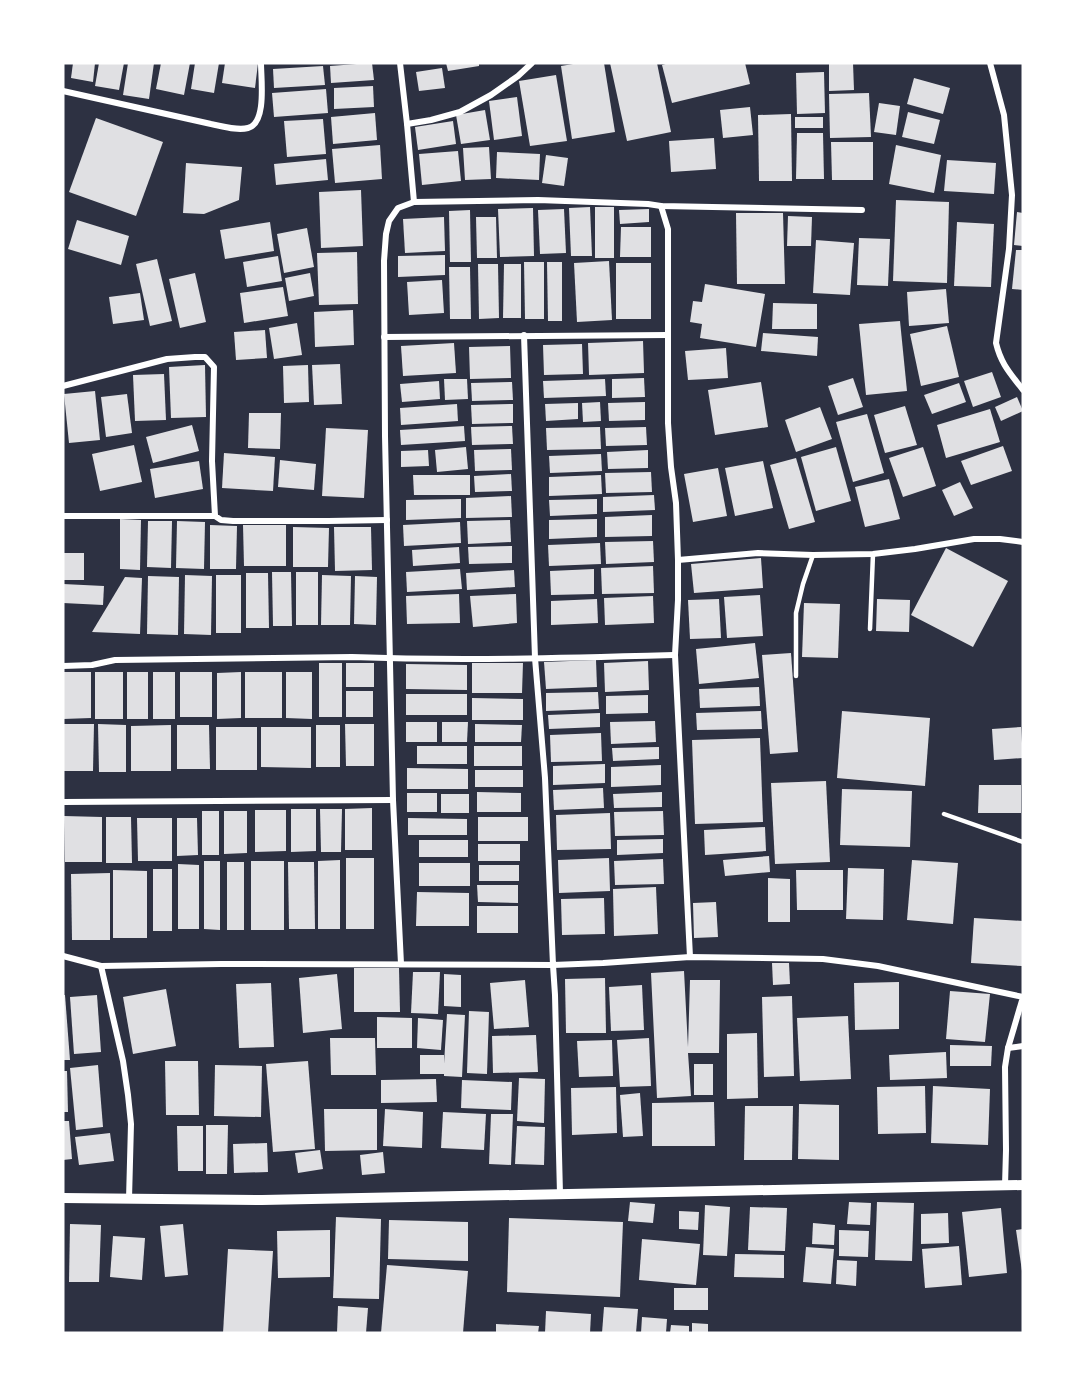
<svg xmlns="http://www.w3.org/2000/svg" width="1086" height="1396" viewBox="0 0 1086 1396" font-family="'Roboto Serif',serif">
<rect width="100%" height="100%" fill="#2d3142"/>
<g fill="#e0e0e3">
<path d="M73,63H95L93,82L71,78Z"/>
<path d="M99,63H124L119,90L95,86Z"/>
<path d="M128,63H154L149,99L123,95Z"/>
<path d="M161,63H190L184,95L156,89Z"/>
<path d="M195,63H219L214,93L191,89Z"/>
<path d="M225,63H258L255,88L222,83Z"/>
<path d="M370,63H372L374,80L331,83L330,66Z"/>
<path d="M446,63H479V66L448,71Z"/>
<path d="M579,63H604L615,132L572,139L561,66Z"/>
<path d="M610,63H657L671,132L627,141Z"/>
<path d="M669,63H745L750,84L672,103L662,65Z"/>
<path d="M829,63H853L854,90L829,91Z"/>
<path d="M323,66L325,85L274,88L273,69Z"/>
<path d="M442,68L445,88L419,91L416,72Z"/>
<path d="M824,72L825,113L797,114L796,73Z"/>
<path d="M556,75L567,141L530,146L519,81Z"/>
<path d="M914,78L950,88L943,114L907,104Z"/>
<path d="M373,86L374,107L334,109V88Z"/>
<path d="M326,89L328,113L274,117L272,93Z"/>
<path d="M869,93L871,137L830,138L829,94Z"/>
<path d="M517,97L522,136L494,140L489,101Z"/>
<path d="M879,103L900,106L896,135L874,132Z"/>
<path d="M750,107L753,135L723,138L720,110Z"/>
<path d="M485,110L490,140L461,144L456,115Z"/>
<path d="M908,112L940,120L934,144L902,137Z"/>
<path d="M375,113L377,140L333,144L331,117Z"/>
<path d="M791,114L792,181H759L758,115Z"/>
<rect x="795" y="117" width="28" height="11"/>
<path d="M96,118L163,142L136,216L69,192Z"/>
<path d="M323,119L326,154L287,157L284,121Z"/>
<path d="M453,121L456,144L418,150L415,127Z"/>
<path d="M797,133H823L824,179H796Z"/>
<path d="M714,138L716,169L671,172L669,141Z"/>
<path d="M831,142H873V180H832Z"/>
<path d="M380,145L382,179L335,183L332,149Z"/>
<path d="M896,145L941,155L934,193L889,184Z"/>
<path d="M489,147L491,179L465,180L463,148Z"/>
<path d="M458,151L461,181L422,185L419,154Z"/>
<path d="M497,152L540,154L539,180L496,178Z"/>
<path d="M546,155L568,158L564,186L542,183Z"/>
<path d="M326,159L328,180L276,185L274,164Z"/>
<path d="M947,160L996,163L994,194L944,191Z"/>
<path d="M186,163L242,167L239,200L204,214L183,213Z"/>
<path d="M361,190L363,246L321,248L319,192Z"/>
<path d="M896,200L949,202L947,283L893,281Z"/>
<path d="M590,207L592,256H571L569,208Z"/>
<rect x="595" y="207" width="19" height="51"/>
<path d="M533,208L534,256L500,257L498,209Z"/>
<path d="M564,209L566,253L540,254L538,210Z"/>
<path d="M649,209V222L620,224L619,210Z"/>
<path d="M470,210L471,262H450L449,211Z"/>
<path d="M1017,212L1023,213V246L1014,245Z"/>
<path d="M736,213H783L785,284H737Z"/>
<path d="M788,216L812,217L811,246H787Z"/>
<path d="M444,217L445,251L405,253L403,219Z"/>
<path d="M476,217H496L497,258H477Z"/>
<path d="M77,220L129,236L121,265L68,249Z"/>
<path d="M270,222L274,251L225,259L220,230Z"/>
<path d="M957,222L994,224L991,287L954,286Z"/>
<path d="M621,227H651V257H620Z"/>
<path d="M307,228L314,267L284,273L277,234Z"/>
<path d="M859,238L890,239L888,286L857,285Z"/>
<path d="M816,240L854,243L850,295L813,293Z"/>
<path d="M1016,250H1023V290L1012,289Z"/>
<path d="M357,252L358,304L319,305L317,253Z"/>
<path d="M445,255V275L398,277V256Z"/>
<path d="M278,256L282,281L247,287L243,262Z"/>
<path d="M157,259L172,321L150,326L136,264Z"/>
<path d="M609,261L612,320L577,322L574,263Z"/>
<path d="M524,262H544V319H525Z"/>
<path d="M547,262H562V321H548Z"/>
<rect x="616" y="263" width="35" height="56"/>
<path d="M478,264H498L499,318L479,319Z"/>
<path d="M504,264H521V318H503Z"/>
<path d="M449,267H470L471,319H450Z"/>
<path d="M195,273L206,322L180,328L169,279Z"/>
<path d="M310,273L314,296L289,301L285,278Z"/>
<path d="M442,280L444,313L409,315L407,282Z"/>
<path d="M705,284L765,294L756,347L700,338L702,324L690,322L693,301L702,302Z"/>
<path d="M283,287L288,316L244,323L240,293Z"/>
<path d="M946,289L949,323L909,326L907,292Z"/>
<path d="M140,293L144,320L113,324L109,297Z"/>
<path d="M773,303L817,304V329H772Z"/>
<path d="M353,310L354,345L315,347L314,312Z"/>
<path d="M900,321L907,391L866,395L859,324Z"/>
<path d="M297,323L302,355L274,359L269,328Z"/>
<path d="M947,326L959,377L921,386L910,334Z"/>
<path d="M265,330L267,358L236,360L234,332Z"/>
<path d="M763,333L818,337L817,356L761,351Z"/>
<path d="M643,341L644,373L589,375L588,343Z"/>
<path d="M454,343L456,373L403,376L401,346Z"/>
<path d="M582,344L583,374L544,375L543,345Z"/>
<path d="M510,346L511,378L470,379L469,347Z"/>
<path d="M726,348L728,378L688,380L685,351Z"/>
<path d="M340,364L342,404L314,405L312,365Z"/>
<path d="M205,365L206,417L171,418L169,367Z"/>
<path d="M308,365L309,402L284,403L283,366Z"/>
<path d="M992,372L1001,397L973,407L964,381Z"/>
<path d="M164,374L166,420L135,421L133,375Z"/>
<path d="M644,378L645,397L612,398V379Z"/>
<path d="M853,378L863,407L838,415L828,386Z"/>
<path d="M444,379H467L468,399L445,400Z"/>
<path d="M605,379L606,396L544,398L543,381Z"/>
<path d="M439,381L440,399L402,402L400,384Z"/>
<path d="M512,382L513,400L472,401L471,383Z"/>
<path d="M761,382L768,427L715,435L708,390Z"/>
<path d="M959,383L966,402L932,414L924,395Z"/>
<path d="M95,391L100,440L69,443L64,394Z"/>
<path d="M127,394L132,433L106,437L101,397Z"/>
<path d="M1017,397L1023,411L1001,421L995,407Z"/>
<path d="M600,402L601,421L583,422L582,403Z"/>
<path d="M645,402V420L609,421L608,403Z"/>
<path d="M578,403V419L546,421L545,404Z"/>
<path d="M457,404L458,421L401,425L400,408Z"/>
<path d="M513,404V423L472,424L471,405Z"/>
<path d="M905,406L917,445L885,453L874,415Z"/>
<path d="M820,407L832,439L796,452L785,420Z"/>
<path d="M990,409L1000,442L946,458L937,425Z"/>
<path d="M249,413H281L280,449L248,448Z"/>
<path d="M867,414L884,473L853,482L836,422Z"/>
<path d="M192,425L199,451L153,463L146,437Z"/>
<path d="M464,426L465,441L401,445L400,430Z"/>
<path d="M512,426L513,444L472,445L471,427Z"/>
<path d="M600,427L601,449L547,450L546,428Z"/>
<path d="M646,427L647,445L606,446L605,428Z"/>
<path d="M326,428L368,430L364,498L322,496Z"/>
<path d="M134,445L142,482L100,491L92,454Z"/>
<path d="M1003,446L1012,471L971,485L961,461Z"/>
<path d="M466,447L468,469L437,472L435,450Z"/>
<path d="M836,447L851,501L816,511L801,457Z"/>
<path d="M923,447L936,486L903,497L889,458Z"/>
<path d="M511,449L512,470L475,471L474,450Z"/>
<path d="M428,450L429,466L401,467V451Z"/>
<path d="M648,450V468L608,469L607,452Z"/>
<path d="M224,453L275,457L273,491L222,488Z"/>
<path d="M601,454L602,471L550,473L549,456Z"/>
<path d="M796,458L815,522L789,529L770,465Z"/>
<path d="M280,460L316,464L314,490L278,487Z"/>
<path d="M199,461L203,489L155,498L150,469Z"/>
<path d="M763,461L773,508L735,516L725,468Z"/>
<path d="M718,468L727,516L693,522L684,474Z"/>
<path d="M651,472L652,492L606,493L605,473Z"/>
<path d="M511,474L512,491L475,492L474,476Z"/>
<path d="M413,475H470V495H414Z"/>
<path d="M601,475L602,494L549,496V477Z"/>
<path d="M889,479L900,519L865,527L855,487Z"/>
<path d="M960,482L973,508L954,516L942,490Z"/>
<path d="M654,495L655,510L603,512V497Z"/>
<path d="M511,496L512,517L466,518V498Z"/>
<path d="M461,499V518L406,520V500Z"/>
<path d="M597,499V514L550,516L549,500Z"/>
<path d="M652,515V536L605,537V517Z"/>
<path d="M120,519L141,520L140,570L120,569Z"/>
<path d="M597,519V537L549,539V520Z"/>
<path d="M510,520L511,542L468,544L467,521Z"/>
<path d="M148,521H172L171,568L147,567Z"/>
<path d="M177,521L205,522L204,569L176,568Z"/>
<path d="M460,522L461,543L404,546L403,525Z"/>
<path d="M210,525L237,526L236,569H210Z"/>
<path d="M243,525H286V566H244Z"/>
<path d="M293,527L329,528L328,567H293Z"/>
<path d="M334,527H371L372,570L335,571Z"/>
<path d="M653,541L654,562L606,564L605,542Z"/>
<path d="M600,543L601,564L549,566L548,545Z"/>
<path d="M512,546V563L469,564L468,547Z"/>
<path d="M459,547L460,563L413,566L412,550Z"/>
<path d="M946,548L1008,581L973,647L911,615Z"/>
<rect x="63" y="553" width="21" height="27"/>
<path d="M761,558L763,588L694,593L691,564Z"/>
<path d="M653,566L654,593L602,594L601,568Z"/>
<path d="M460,569L462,589L407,592L406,572Z"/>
<path d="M594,569V594L551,595L550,571Z"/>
<path d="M514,570L515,587L467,590L466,573Z"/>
<path d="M272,572H291L292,626H273Z"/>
<rect x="296" y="572" width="22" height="53"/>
<path d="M246,573H268L269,628H246Z"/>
<path d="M185,575L212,576L211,635L184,634Z"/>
<rect x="216" y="575" width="25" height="58"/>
<path d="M322,575L351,576L350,625H321Z"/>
<path d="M148,576L179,577L178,635L147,634Z"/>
<path d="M355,576L377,577L376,625L354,624Z"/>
<path d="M125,577L142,578L140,634L92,632Z"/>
<path d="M63,584L104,586L103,605L63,603Z"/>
<path d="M459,594L460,623L407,624L406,596Z"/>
<path d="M516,594L517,623L473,627L470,596Z"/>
<path d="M760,595L763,636L727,638L724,597Z"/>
<path d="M653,596L654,623L605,625L604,598Z"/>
<path d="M597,599L598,623L551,625V601Z"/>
<path d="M719,599L721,638L690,639L688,600Z"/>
<path d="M877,599L910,600L909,632L876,631Z"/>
<path d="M804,603L840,604L838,658L802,657Z"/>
<path d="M755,643L759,678L699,684L696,649Z"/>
<path d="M791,653L798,752L770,754L762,655Z"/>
<path d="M596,660L597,687L546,689L544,662Z"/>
<path d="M648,661L649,690L605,692L604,663Z"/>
<rect x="319" y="663" width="23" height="54"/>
<rect x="346" y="663" width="28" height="24"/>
<path d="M472,663H523L522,693H472Z"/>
<path d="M406,664L467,665V690L406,689Z"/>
<path d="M63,672H91V718L63,719Z"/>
<rect x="95" y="672" width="28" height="47"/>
<rect x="127" y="672" width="21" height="47"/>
<rect x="153" y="672" width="22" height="47"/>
<rect x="180" y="672" width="32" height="45"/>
<path d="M241,672V718L217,719V673Z"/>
<rect x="245" y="672" width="37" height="46"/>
<path d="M286,672H312V719L286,718Z"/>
<path d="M759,687L760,706L700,708L699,689Z"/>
<rect x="346" y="691" width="27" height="26"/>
<path d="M598,692L599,709L546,711V693Z"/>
<rect x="406" y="694" width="61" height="21"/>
<path d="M648,695V713L606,714V696Z"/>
<path d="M472,698L523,699V720H472Z"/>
<path d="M761,711L762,729L697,730L696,713Z"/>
<path d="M842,711L930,718L925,786L837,778Z"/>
<path d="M600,713V727L549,729L548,715Z"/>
<path d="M655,721L656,742L611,744L610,722Z"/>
<rect x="406" y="722" width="31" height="20"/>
<path d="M442,722H468L467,742H442Z"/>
<path d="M63,724H94L93,771H63Z"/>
<path d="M98,724L126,725V772H99Z"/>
<path d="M345,724H374V766H346Z"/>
<path d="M475,724L522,725L521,742H475Z"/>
<path d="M171,725V771H131V726Z"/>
<path d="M177,725H209L210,769H177Z"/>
<rect x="316" y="725" width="24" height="42"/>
<rect x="216" y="727" width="41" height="43"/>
<path d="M261,727H311V768L261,767Z"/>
<path d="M1021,727L1023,758L994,760L992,729Z"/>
<path d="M601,733L602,761L551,762L550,735Z"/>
<path d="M760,738L763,822L695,824L692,740Z"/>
<rect x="417" y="746" width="50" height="18"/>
<rect x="474" y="746" width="48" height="20"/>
<path d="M659,747V759L613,761L612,748Z"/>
<path d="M605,764V783L553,785V766Z"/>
<path d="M661,765V785L611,787V767Z"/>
<path d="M407,768L468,769V789H407Z"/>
<rect x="475" y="770" width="48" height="17"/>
<path d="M826,781L830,862L775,864L771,783Z"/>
<path d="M979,785H1021V813H978Z"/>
<path d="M603,788L604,808L554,810L553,790Z"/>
<path d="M842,789L912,791L910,847L840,845Z"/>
<path d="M477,792L521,793V812H477Z"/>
<path d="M662,792V807L614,808L613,794Z"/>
<rect x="407" y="793" width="30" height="19"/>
<rect x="441" y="794" width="28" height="19"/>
<path d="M372,808V850H345V809Z"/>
<path d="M291,809H316V851L291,852Z"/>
<path d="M320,809H342L341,852H321Z"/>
<path d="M255,810H286V851L255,852Z"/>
<rect x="202" y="811" width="17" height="44"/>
<path d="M224,811H247V853L224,854Z"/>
<path d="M663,811L664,835L615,836L614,812Z"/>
<path d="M610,813L611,849L557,850L556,815Z"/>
<path d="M64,816L102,817V862H65Z"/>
<path d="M106,817H131L132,863H106Z"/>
<rect x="478" y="817" width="50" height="24"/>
<path d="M137,818H172V861H138Z"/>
<path d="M177,818H197L198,855L177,856Z"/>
<path d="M408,818L467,819V835H408Z"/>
<path d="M765,827L766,851L705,855L704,830Z"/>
<path d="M663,839V853L617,855V840Z"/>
<rect x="419" y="840" width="49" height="17"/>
<rect x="478" y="844" width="42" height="17"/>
<path d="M769,856L770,872L725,876L723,860Z"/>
<rect x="346" y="858" width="28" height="71"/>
<path d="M609,858L610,891L559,893L558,860Z"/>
<path d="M663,859L664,884L615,885L614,861Z"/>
<path d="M340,860V929H318V861Z"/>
<path d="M912,860L958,863L953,924L907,920Z"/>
<path d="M204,861H220V930L204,929Z"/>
<rect x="251" y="861" width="33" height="69"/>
<rect x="227" y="862" width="17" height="68"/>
<path d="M288,862H314L315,929H289Z"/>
<rect x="419" y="863" width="51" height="23"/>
<path d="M178,864L199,865V929H178Z"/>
<rect x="479" y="865" width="40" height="16"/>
<path d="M848,868L884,869L883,920L846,919Z"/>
<rect x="153" y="869" width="19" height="62"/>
<path d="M113,870L147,871V938H113Z"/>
<path d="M796,870H843V910H797Z"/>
<path d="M110,873V940H72L71,874Z"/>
<path d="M768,878L790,879V922H768Z"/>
<path d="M477,885H518V903L478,902Z"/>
<path d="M656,887L658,934L614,936L613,889Z"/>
<path d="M417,892L469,893V926H416Z"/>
<path d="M604,898L605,934L562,935L561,899Z"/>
<path d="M716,902L718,937L694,938L693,903Z"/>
<rect x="477" y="906" width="41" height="27"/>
<path d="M974,918L1023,921L1022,966L971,963Z"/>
<path d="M772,963H789L790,984L773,985Z"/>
<path d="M354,968H399L400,1012H354Z"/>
<path d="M684,971L688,1047L690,980H720L719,1053H688L691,1096L657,1098L651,973Z"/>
<path d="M413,972H440L438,1014L411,1013Z"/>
<path d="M337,974L342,1029L303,1033L299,978Z"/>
<path d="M444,974L461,975V1007L444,1006Z"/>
<path d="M605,978L606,1033H566L565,979Z"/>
<path d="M525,980L529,1027L494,1029L490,983Z"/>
<path d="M899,982V1029L855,1030L854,983Z"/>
<path d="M271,983L274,1047L239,1048L236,984Z"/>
<path d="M642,985L644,1030L611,1031L609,987Z"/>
<path d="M166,989L176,1046L133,1054L123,997Z"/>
<path d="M950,991L990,994L985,1042L946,1039Z"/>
<path d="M63,995H65L70,1060H63Z"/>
<path d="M97,995L101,1052L74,1054L70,997Z"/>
<path d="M792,996L794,1076L764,1077L762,997Z"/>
<path d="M469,1011L489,1012L487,1074L467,1073Z"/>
<path d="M447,1014L465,1015L462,1077L444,1076V1074H420V1055H444V1064Z"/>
<path d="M848,1016L851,1079L800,1081L797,1018Z"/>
<path d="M377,1017L412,1018V1048H377Z"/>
<path d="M418,1018L443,1020L441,1050L417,1048Z"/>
<path d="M757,1033L758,1098L727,1099V1034Z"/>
<path d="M536,1035L538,1072L493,1073L492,1036Z"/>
<path d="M330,1038H375L376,1075H331Z"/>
<path d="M649,1038L651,1086L620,1087L617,1040Z"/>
<path d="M612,1040L613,1076L579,1077L577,1041Z"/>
<path d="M950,1045L992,1046L991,1066H950Z"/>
<path d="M946,1052L947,1078L890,1080L889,1055Z"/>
<path d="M165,1061H198L199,1115H166Z"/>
<path d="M308,1061L315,1149L273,1152L266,1064Z"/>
<rect x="694" y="1064" width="19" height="31"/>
<path d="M98,1065L103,1127L76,1130L70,1068Z"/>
<path d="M215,1065L262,1066L261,1117L214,1116Z"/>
<path d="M63,1071H67L68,1112H63Z"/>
<path d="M519,1078L545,1079L544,1123L517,1121Z"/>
<path d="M436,1079L437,1102L381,1103V1080Z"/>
<path d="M462,1080L512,1082L511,1110L461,1108Z"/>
<path d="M925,1086L926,1133L878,1134L877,1087Z"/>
<path d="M933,1086L990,1089L988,1145L931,1143Z"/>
<path d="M616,1087L617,1133L572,1135L571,1088Z"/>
<path d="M640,1093L643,1136L623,1137L620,1095Z"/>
<path d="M714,1102L715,1146H652V1103Z"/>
<path d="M799,1104L839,1105V1160L798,1159Z"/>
<path d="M745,1106H793L792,1160H744Z"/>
<path d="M324,1109H377V1150L325,1151Z"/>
<path d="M385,1109L423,1112L422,1148L383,1146Z"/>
<path d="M443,1112L486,1114L484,1150L441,1148Z"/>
<path d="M491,1114H513L511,1165L489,1164Z"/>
<path d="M63,1121H69L72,1159L63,1160Z"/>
<path d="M206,1125H228L227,1174H206Z"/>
<path d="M177,1126H203V1171H178Z"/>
<path d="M517,1126L545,1127L544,1165L515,1164Z"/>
<path d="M110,1133L114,1161L79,1165L75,1137Z"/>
<path d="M267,1143L268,1172L234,1173L233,1144Z"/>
<path d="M320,1150L323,1169L298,1173L295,1153Z"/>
<path d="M383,1152L385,1173L362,1175L360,1155Z"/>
<path d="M630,1202L655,1204L653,1223L628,1221Z"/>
<path d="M849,1202L871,1203L870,1225L847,1224Z"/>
<path d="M877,1202L914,1203L912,1261L875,1260Z"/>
<path d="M705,1205L730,1207L727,1256L703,1255Z"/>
<path d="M750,1207L787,1208L785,1251L748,1250Z"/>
<path d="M1001,1208L1007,1273L969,1277L962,1212Z"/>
<path d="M679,1211L699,1212L698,1230L679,1229Z"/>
<path d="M948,1213L949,1243L921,1244V1214Z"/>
<path d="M336,1217L381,1219L379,1299L333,1298Z"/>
<path d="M509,1218L623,1222L620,1297L507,1292Z"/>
<path d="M389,1220L468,1222V1261L388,1259Z"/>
<path d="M813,1223L835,1225L834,1245L812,1244Z"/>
<path d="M70,1224L101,1225L99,1282H69Z"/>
<path d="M183,1224L188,1275L165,1277L160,1226Z"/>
<path d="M1023,1229V1271H1022L1016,1230Z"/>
<path d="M330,1230V1277L278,1278L277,1231Z"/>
<path d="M839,1230L869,1231L868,1257L839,1256Z"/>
<path d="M113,1236L145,1238L142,1280L110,1277Z"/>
<path d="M642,1239L700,1244L696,1285L639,1280Z"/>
<path d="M959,1246L962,1285L925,1288L922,1249Z"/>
<path d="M806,1247L834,1249L831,1284L803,1282Z"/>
<path d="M228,1249L273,1251L268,1333H223Z"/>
<path d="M735,1254L784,1255V1278L734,1277Z"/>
<path d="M837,1260L857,1261L856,1286L836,1284Z"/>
<path d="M387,1265L468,1271L463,1333H381Z"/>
<rect x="674" y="1288" width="34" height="22"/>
<path d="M338,1306L368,1308L366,1333H337Z"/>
<path d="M604,1307L638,1309L636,1333H602Z"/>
<path d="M546,1311L591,1314L590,1333H545Z"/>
<path d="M642,1317L667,1319L666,1333H641Z"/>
<path d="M692,1323L708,1324V1333H692Z"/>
<path d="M496,1324L539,1326L538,1333H496Z"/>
<path d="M671,1325L689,1326V1333H670Z"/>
</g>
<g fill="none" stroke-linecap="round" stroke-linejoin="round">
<g stroke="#fff" stroke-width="4.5">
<path d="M870,629L873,554"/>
<path d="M796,676V613L803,584L813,555"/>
<path d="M944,814L1023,842"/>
</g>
<g stroke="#fff" stroke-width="6">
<path d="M400,63L407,124L431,120L460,112L491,95L518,76L532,63"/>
<path d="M990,63L1004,115L1012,195L1009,249L996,343C1001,364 1010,373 1023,390"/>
<path d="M63,91L211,124C222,126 237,131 248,128C267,123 261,79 261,63"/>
<path d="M407,124L414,202"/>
<path d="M661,206L668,229V423L671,467L676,503L678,560V600L675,655L690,957"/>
<path d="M524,335L535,658L545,778L553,965L603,963L690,957L823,959L878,966L1023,997L1008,1048L1005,1067L1006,1150L1005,1186"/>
<path d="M384,337L668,335"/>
<path d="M63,386L167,359L195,357H205L214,367L212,461L215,516L221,520L233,521H328L387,520"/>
<path d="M63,516H215"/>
<path d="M678,560L758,553L813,555L873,554L915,549L974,539H1000L1023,542"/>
<path d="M63,666L92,665L115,660L352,657C460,661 567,658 675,655"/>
<path d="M63,802L393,800"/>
<path d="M63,956L101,966L221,964L553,965L555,995L560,1194"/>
<path d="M401,964L393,800L385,436L384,261L386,234L389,221L398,208L414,202L538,200L648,204L661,206L862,210"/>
<path d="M101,966L123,1061L128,1095L131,1124L129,1199"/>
<path d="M1008,1048L1023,1046"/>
</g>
<path stroke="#fff" stroke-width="10" d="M63,1198L262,1200L1023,1185"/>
</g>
<rect width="1086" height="1396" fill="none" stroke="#ffffff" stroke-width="129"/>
</svg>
